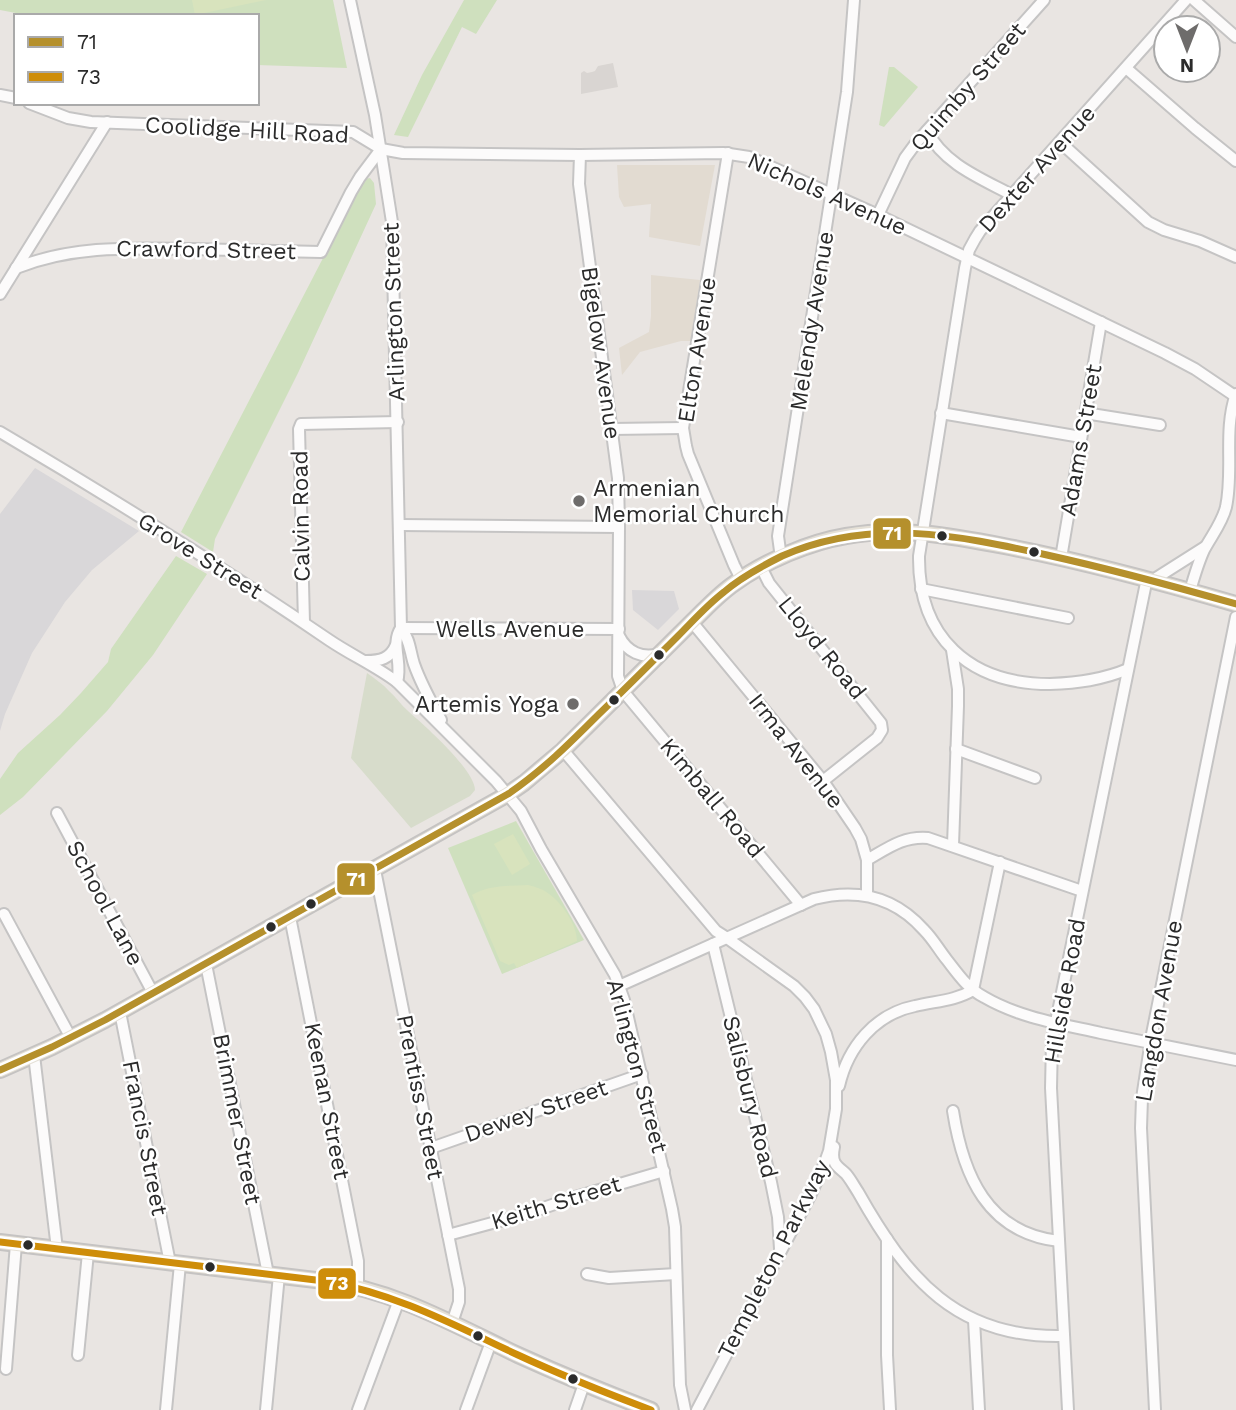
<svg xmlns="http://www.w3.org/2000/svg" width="1236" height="1410" viewBox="0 0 1236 1410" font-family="'Work Sans',sans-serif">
<rect width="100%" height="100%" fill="#e9e5e2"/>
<g fill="#d9d7d9">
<path d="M35,468L139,531L92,570L65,602L32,653L5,714L0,731V514Z"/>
<path d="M632,590L674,591L679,609L658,630L633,610Z"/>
</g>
<g fill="#e2dbd1">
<path d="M617,165H715L700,246L649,237L651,204L624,207L619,197Z"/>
<path d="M651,275L700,280L691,341H681L640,352L622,375L619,348L649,332L651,316Z"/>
</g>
<g fill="#cfe0be">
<path d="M0,0H333L347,68L257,65V16H32L0,10Z"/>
<path d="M464,0H497L476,34L462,27L408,137L394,135L422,75Z"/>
<path d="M889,67H894L918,87L884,127L879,125Z"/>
<path d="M370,178L374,183L376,204L298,373L215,539L213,552L181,532L364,179Z"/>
<path d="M176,556L207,574L153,655L107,711L23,797L0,815V779L18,753L60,715L81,693L108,662L111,649Z"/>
<path d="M516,821L584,940L502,974L448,848Z"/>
</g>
<path fill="#d7dccb" d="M367,673C375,679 383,684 389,691C396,697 401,705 408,711C424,725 475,770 475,790L470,796L411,828L351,758Z"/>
<g fill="#d8e3bd">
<path d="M192,0H266L195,15Z"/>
<path d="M513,834L530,864L512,875L494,844Z"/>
<path d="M528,885C536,887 543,889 549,894C562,903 577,925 577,941L517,968L514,963L509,965L500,961L472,895C488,885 509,886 528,885Z"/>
</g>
<path fill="#d9d5d2" d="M613,63L618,87L581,94V73L584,71L587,73L592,72L595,71L598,66Z"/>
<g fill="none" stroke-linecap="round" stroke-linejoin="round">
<defs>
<g id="minor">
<path d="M350,0L375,115L392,222L401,628C410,639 410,652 414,664C421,684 431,702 441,720"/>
<path d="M1194,0L1236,37"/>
<path d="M1126,68L1195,128L1236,161"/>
<path d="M0,95L16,98"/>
<path d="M29,103L68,118L91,122L353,132L381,149L403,153L580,155L723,153L749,157L878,215L1165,353L1195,369L1235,396"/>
<path d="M927,131C944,164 980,178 1012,195"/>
<path d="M1060,142L1148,222L1164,230L1200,241L1236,257"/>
<path d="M728,153L683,428L686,446L688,454L734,565L741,579"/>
<path d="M580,155L579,184L618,478L619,527L618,676L623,691L801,905"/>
<path d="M878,215L905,158L916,143L1044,0"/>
<path d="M16,268C73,245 132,248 191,249C235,250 278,251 321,252L351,192L360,177L381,149"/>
<path d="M0,294L107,122"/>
<path d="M941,413L1081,437"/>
<path d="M1085,413L1160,425"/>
<path d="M612,429L683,428"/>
<path d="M0,432C112,498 222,567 329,640C351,655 376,666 397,682L496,781L521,811L541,849L615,975L624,1000L672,1209L675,1227L680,1385L685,1410"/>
<path d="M400,525L619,527"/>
<path d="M781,558L778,536L847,92L854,0"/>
<path d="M1061,558L1101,322"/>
<path d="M761,567L769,583L881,723L882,730L877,738L823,781"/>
<path d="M1153,580L1205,547"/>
<path d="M921,589L1068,618"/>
<path d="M1190,591C1194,577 1198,563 1204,550C1212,535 1222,523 1226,507C1234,470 1223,431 1236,394"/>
<path d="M304,622L299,429L301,424L398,422"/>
<path d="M692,622L823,781L855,828L861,839L867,860V895"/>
<path d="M401,628L619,629"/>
<path d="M619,636C627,652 642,659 659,654"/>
<path d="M952,650L958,689V706L953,845"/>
<path d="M366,661C380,661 390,659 396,645"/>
<path d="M1128,669C1102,680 1077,683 1050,684C969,684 918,637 919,556L965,268L969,250L975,239L980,231L1186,0"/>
<path d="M397,682C403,663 390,644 401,628"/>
<path d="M956,749L1035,778"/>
<path d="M563,750L716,931L727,938L794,986L805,997L814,1009L826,1034L831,1052L836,1080V1109L829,1151L824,1165L810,1196L697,1410"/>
<path d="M57,813L153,993"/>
<path d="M867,860C888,848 903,836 928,838L1082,891"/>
<path d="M375,870L459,1289V1302L452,1323"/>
<path d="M4,914L71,1038"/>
<path d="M290,917L358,1261V1286"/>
<path d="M713,944L771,1182L778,1217L780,1249"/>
<path d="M206,964L268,1274"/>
<path d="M619,986L814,899C857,888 894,896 924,930C933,939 939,950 947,960C958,974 968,989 984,997C1020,1018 1061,1024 1101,1033C1146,1042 1191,1051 1236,1060"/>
<path d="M120,1012L170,1263"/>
<path d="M34,1055L57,1249"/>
<path d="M839,1086C848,1047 875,1014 915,1006C935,1001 955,1001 973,990L1000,862"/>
<path d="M953,1111C963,1175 987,1233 1059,1241"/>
<path d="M834,1147C833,1152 832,1158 835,1163C837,1167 843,1171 846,1174C851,1180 854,1186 858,1192C907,1279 957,1339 1064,1336"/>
<path d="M431,1148L642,1074"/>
<path d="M448,1235L529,1213L572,1198L664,1171"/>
<path d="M887,1239V1355L890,1410"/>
<path d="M587,1274L609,1278L676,1274"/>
<path d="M974,1320L979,1410"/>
<path d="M78,1355L88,1253"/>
<path d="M6,1369L16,1244"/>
<path d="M166,1410L180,1264"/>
<path d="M266,1410L279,1275"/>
<path d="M358,1410L399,1300"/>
<path d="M466,1410L491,1342"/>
<path d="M575,1410L584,1384"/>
<path d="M1068,1410L1051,1088L1052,1041L1147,578"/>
<path d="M1155,1410L1141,1128L1142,1098L1152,1034L1236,617"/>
</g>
<g id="major">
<path d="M0,1070L52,1047L105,1020L508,794L524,783L563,750L703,611C713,601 723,591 735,583C765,561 810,542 846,536C899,526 952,536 1004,546C1083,561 1160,582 1236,604"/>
<path d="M0,1242L324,1281C394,1290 455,1325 518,1355C562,1375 606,1393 651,1410"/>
</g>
</defs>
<use href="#minor" stroke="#c5c4c4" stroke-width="14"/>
<use href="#major" stroke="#c5c3c2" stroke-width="18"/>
<use href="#minor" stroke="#fcfbfb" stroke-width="10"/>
<use href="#major" stroke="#e5e0d6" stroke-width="14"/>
<defs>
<path id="bus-1" d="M0,1070L52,1047L105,1020L508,794C542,771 570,743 599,714C626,688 652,662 678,636C693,621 707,605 724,592C741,577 762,566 782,556C870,517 957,535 1047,555C1110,569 1173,586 1236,604"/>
<path id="bus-2" d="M0,1242L324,1281C397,1294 452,1324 518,1355C561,1375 606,1393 651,1410"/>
</defs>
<use href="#bus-1" stroke="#fff" stroke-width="12"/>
<use href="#bus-2" stroke="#fff" stroke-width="12"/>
<use href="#bus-1" stroke="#b5902c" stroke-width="7"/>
<use href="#bus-2" stroke="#ce8d09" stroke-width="7"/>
</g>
<g fill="#6e6c6b" stroke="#fff" stroke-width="2.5">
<circle cx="579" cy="501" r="7"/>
<circle cx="573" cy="704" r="7"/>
</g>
<g fill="#2b2b2b" stroke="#fff" stroke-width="2.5">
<circle cx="942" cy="536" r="6"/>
<circle cx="1034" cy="552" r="6"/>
<circle cx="659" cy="655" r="6"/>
<circle cx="614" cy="700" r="6"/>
<circle cx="311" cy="904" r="6"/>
<circle cx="271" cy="927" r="6"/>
<circle cx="28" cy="1245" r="6"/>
<circle cx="210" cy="1267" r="6"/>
<circle cx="478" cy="1336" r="6"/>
<circle cx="573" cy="1379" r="6"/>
</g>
<g text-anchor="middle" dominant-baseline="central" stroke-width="5" stroke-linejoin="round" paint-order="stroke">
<g font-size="23" fill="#2b2b2b" stroke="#fff">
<text transform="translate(968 87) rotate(-49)">Quimby Street</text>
<text transform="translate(247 130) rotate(3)">Coolidge Hill Road</text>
<text transform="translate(1037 169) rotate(-48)">Dexter Avenue</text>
<text transform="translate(827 194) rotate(24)">Nichols Avenue</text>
<text transform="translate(206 250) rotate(1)">Crawford Street</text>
<text transform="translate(394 312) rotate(-92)">Arlington Street</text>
<text transform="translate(812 321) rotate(-81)">Melendy Avenue</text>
<text transform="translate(697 350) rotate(-81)">Elton Avenue</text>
<text transform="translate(601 353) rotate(82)">Bigelow Avenue</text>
<text transform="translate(1081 440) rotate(-80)">Adams Street</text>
<text transform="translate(301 516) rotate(-91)">Calvin Road</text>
<text transform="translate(200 556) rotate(32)">Grove Street</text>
<text x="510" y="629">Wells Avenue</text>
<text transform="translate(822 648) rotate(51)">Lloyd Road</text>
<text transform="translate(796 751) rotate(52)">Irma Avenue</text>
<text transform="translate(712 798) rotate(50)">Kimball Road</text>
<text transform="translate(105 903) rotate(62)">School Lane</text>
<text transform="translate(1065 991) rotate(-80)">Hillside Road</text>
<text transform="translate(1159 1011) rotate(-80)">Langdon Avenue</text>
<text transform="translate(637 1066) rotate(75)">Arlington Street</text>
<text transform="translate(420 1097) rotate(79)">Prentiss Street</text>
<text transform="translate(750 1097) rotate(76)">Salisbury Road</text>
<text transform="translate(327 1101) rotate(79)">Keenan Street</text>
<text transform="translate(536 1111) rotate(-19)">Dewey Street</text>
<text transform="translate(237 1119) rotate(79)">Brimmer Street</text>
<text transform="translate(145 1138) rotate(79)">Francis Street</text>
<text transform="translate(556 1203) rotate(-17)">Keith Street</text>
<text transform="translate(774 1259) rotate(-63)">Templeton Parkway</text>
</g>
<g font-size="23" fill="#2b2b2b" stroke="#fff" text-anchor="start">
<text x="593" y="488">Armenian<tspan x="593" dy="26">Memorial Church</tspan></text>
<text x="559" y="704" text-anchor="end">Artemis Yoga</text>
</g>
</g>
<g stroke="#fff" stroke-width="2.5">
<rect x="872" y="517" width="40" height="33" rx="7" fill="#b5902c"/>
<rect x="336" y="862" width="40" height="34" rx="7" fill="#b5902c"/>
<rect x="317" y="1267" width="40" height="33" rx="7" fill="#ce8d09"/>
</g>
<g font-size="19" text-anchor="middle" font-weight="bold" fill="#fff">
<text x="892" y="540">71</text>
<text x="356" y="886">71</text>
<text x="337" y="1290">73</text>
</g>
<rect x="14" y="14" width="245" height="91" fill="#ffffff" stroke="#aaaaaa" stroke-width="2"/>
<rect x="28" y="37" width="35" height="10" fill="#b5902c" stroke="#aaaaaa" stroke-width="2"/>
<text x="77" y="49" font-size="21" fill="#2b2b2b">71</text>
<rect x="28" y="72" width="35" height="10" fill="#ce8d09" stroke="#aaaaaa" stroke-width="2"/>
<text x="77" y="84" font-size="21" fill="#2b2b2b">73</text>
<g transform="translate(1187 49) rotate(180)"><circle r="33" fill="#ffffff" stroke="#aaaaaa" stroke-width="2"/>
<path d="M0-5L12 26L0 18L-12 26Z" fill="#6e6c6b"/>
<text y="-10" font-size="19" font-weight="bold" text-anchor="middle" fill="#2b2b2b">N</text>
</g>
</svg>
